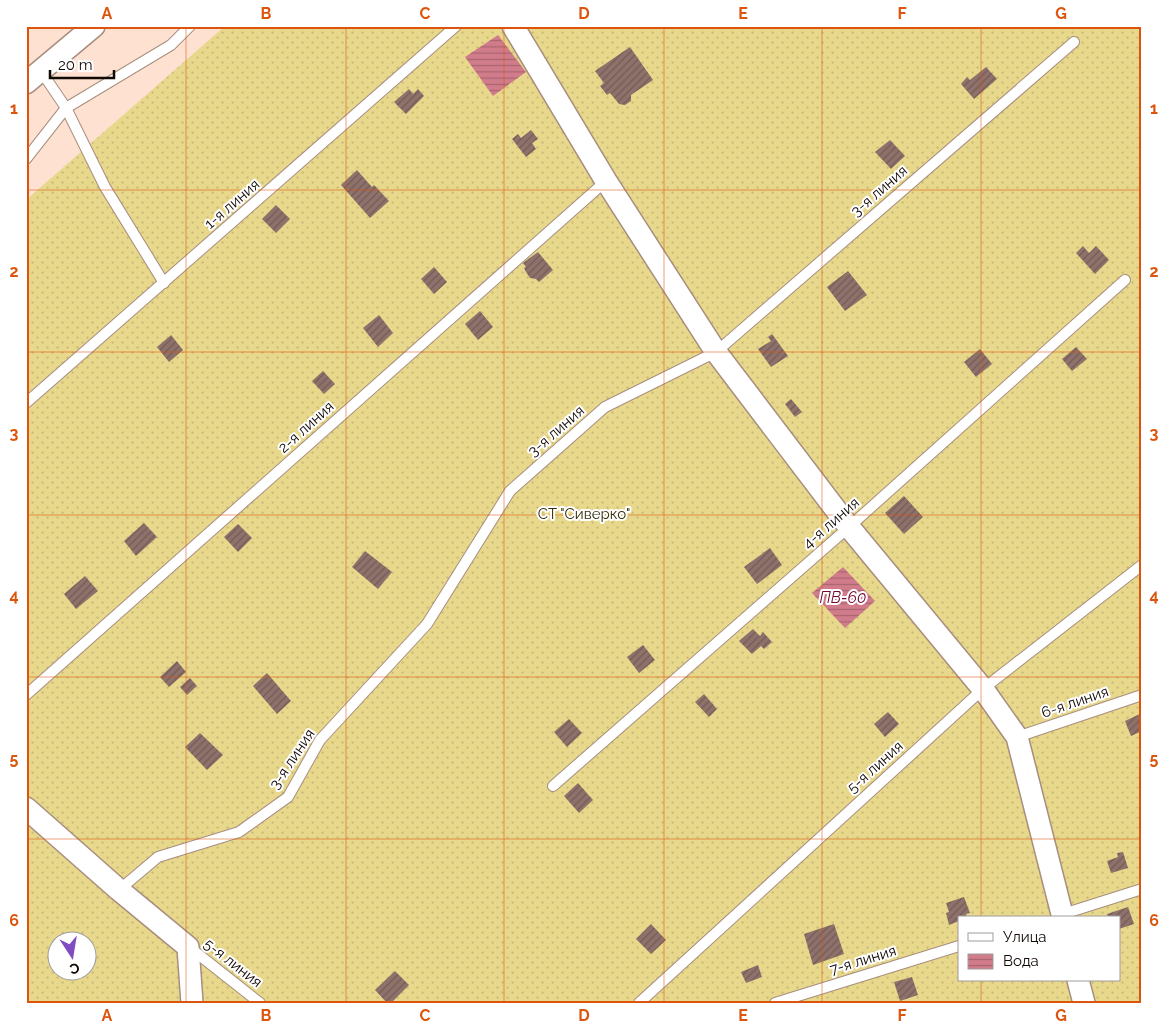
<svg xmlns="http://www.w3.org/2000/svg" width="1168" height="1029" viewBox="0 0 1168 1029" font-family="Raleway,sans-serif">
<defs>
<pattern id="grass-dots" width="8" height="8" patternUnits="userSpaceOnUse" patternTransform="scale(1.25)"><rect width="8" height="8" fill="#e8d88c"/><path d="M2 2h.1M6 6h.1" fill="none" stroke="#c6b877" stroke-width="1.8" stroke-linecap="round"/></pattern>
<pattern id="water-rules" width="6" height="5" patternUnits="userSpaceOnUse" patternTransform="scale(1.25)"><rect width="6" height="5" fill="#d17c8b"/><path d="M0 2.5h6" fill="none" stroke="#a86470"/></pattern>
<pattern id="building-hatch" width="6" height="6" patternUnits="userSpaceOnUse" patternTransform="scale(1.25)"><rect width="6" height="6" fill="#8f716b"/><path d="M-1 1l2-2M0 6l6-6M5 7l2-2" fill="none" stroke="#735b56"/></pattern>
</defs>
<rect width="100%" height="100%" fill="#fee1d0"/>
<path fill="url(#grass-dots)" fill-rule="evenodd" d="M225,26H1142V1003H26V200ZM959,918H1119V980H959ZM58,942H88V972H58Z"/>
<g fill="url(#water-rules)">
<path d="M498,35L526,72L493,96L465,57Z"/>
<path d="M843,567L875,601L845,628L812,593Z"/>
</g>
<g fill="url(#building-hatch)">
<path d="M630,47L653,80L631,95V101L625,105L619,104L610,93L607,95L600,86L604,83L595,71Z"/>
<path d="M986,67L997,79L974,99L961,84L967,77L970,80Z"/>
<path d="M409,89L413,94L418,89L424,96L406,114L394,102Z"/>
<path d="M531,130L538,139L532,143L536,149L526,157L512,139L518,134L521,138Z"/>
<path d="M890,140L905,156L891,169L875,152Z"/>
<path d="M357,170L372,187L374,185L389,201L370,218L341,185Z"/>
<path d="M276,205L290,219L276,233L262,219Z"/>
<path d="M1083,246L1089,253L1096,246L1109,260L1095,274L1076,253Z"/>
<path d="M538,252L553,270L539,282L536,279L530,278L526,272L524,268L526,267L523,263Z"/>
<path d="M434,267L447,282L434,294L421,279Z"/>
<path d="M848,271L867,295L845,311L827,287Z"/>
<path d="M480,311L493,327L478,340L465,324Z"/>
<path d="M379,315L393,333L378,347L363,328Z"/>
<path d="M772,334L788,356L771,367L758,349L771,341L768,337Z"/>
<path d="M171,335L183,350L169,362L157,347Z"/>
<path d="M1076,347L1087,359L1072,371L1062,359Z"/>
<path d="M980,349L992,364L976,377L964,362Z"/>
<path d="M323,371L335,384L324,394L312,381Z"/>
<path d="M791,399L802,412L795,417L785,404Z"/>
<path d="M904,496L923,517L904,534L885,513Z"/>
<path d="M144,523L157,537L136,556L124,541Z"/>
<path d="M238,524L252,538L238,552L224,537Z"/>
<path d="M770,548L782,565L757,584L744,567Z"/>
<path d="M365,551L392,572L378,589L352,567Z"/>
<path d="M85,576L98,591L76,609L64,594Z"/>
<path d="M753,629L760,636L763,632L772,642L764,649L761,646L752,654L739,641Z"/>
<path d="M643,645L655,660L639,673L627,657Z"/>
<path d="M177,661L186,672L169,687L160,677Z"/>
<path d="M267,673L291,701L277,714L253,686Z"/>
<path d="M190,678L197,686L187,695L180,687Z"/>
<path d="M704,694L717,709L709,717L695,702Z"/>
<path d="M888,712L899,724L885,737L874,724Z"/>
<path d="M1142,713V731L1131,736L1125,721Z"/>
<path d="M569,719L582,733L567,747L554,732Z"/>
<path d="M200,733L223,755L207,770L185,747Z"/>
<path d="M578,783L593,800L579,813L564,796Z"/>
<path d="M1123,852L1128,868L1111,873L1107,861L1118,857L1117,853Z"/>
<path d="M964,897L970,913L966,914L967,918H959V921L949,925L946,913L949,912L946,903Z"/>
<path d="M1128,907L1134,924L1119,929V918H1108L1107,914Z"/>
<path d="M651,924L666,940L651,954L636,939Z"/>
<path d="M834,924L844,954L813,965L804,934Z"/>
<path d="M758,965L762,977L746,983L741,972Z"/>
<path d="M395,971L409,985L391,1003H387L375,990Z"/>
<path d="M912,977L918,995L900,1001L894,982Z"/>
</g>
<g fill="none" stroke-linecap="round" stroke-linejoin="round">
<defs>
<g id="lane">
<path d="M41,71L66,108L105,187L164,283"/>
<path d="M26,159L66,108L171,45L190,26"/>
<path d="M26,403L456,26"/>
<path d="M26,695L606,181"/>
<path d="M1017,737L1142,695"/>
<path d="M553,786L849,527L1125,280"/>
<path d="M119,890L158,857L239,832L288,797L320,740L427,624L510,491L605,407L716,352L1074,42"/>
<path d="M1060,915L1142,889"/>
<path d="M189,947L260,1003"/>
<path d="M639,1003L983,689L1142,565"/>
<path d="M775,1003L959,946"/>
</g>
<g id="street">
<path d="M513,26L606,181L716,352L849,527L983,689L1017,737L1063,918"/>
<path d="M26,83L94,26"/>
<path d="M26,808L119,890L188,947L192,1003"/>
<path d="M1078,980L1084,1003"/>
</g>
</defs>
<use href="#lane" stroke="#a88e7e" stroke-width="12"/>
<use href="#street" stroke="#a88e7e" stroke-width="24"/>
<use href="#lane" stroke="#fff" stroke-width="10"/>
<use href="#street" stroke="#fff" stroke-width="21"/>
</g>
<path fill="none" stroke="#dd550c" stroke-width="1" stroke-opacity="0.55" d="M186,26V1003M346,26V1003M504,26V1003M664,26V1003M822,26V1003M981,26V918M26,190H1142M26,352H1142M26,515H1142M26,677H1142M26,839H1142M981,980V1003"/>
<g text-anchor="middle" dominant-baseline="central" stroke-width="4" stroke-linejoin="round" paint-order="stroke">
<g font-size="15" fill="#120905" stroke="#fff">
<text transform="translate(879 191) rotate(-41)">3-я линия</text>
<text transform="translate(232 204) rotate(-41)">1-я линия</text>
<text transform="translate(306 427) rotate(-42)">2-я линия</text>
<text transform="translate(556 431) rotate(-41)">3-я линия</text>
<text transform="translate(831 523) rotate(-41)">4-я линия</text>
<text transform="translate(1075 702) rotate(-19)">6-я линия</text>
<text transform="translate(292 759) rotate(-56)">3-я линия</text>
<text transform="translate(875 767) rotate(-42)">5-я линия</text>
<text transform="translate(863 960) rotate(-17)">7-я линия</text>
<text transform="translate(233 963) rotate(38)">5-я линия</text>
</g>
<g font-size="15" fill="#352e08" stroke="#fff">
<text x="584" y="514">СТ "Сиверко"</text>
</g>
<g font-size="16" font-style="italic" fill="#73082e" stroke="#fff">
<text x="843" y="597">ПВ-60</text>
</g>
</g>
<rect width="1168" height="1029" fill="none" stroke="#ffffff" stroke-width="55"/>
<rect x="958" y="916" width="162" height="65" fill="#ffffff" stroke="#a09d9b"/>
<rect x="968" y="933" width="25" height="8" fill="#ffffff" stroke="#a09d9b"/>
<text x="1003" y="942" font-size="15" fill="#120905">Улица</text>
<rect x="968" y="954" width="25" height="15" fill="url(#water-rules)" stroke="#a09d9b"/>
<text x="1003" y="966" font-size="15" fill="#120905">Вода</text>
<g transform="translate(72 956) rotate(168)"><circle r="24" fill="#ffffff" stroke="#a09d9b"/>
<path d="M0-4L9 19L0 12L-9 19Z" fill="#814bc2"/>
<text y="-8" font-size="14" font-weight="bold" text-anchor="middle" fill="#120905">С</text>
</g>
<path d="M50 70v8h64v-8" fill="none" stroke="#120905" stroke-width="2.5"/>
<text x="58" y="70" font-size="15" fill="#120905" stroke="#ffffff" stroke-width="4" paint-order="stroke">20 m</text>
<rect x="28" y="28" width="1112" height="974" fill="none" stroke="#dd550c" stroke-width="2"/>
<g font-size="16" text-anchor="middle" font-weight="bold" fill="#dd550c">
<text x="107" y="19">A</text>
<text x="266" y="19">B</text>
<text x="425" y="19">C</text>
<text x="584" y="19">D</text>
<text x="743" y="19">E</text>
<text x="902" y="19">F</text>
<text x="1061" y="19">G</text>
<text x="14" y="114">1</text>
<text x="1154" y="114">1</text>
<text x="14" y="277">2</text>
<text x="1154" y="277">2</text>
<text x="14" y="439">3</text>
<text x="1154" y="439">3</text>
<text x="14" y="601">4</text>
<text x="1154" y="601">4</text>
<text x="14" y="764">5</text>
<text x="1154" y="764">5</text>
<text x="14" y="926">6</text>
<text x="1154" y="926">6</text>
<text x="107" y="1021">A</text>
<text x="266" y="1021">B</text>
<text x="425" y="1021">C</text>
<text x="584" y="1021">D</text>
<text x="743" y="1021">E</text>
<text x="902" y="1021">F</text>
<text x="1061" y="1021">G</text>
</g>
</svg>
